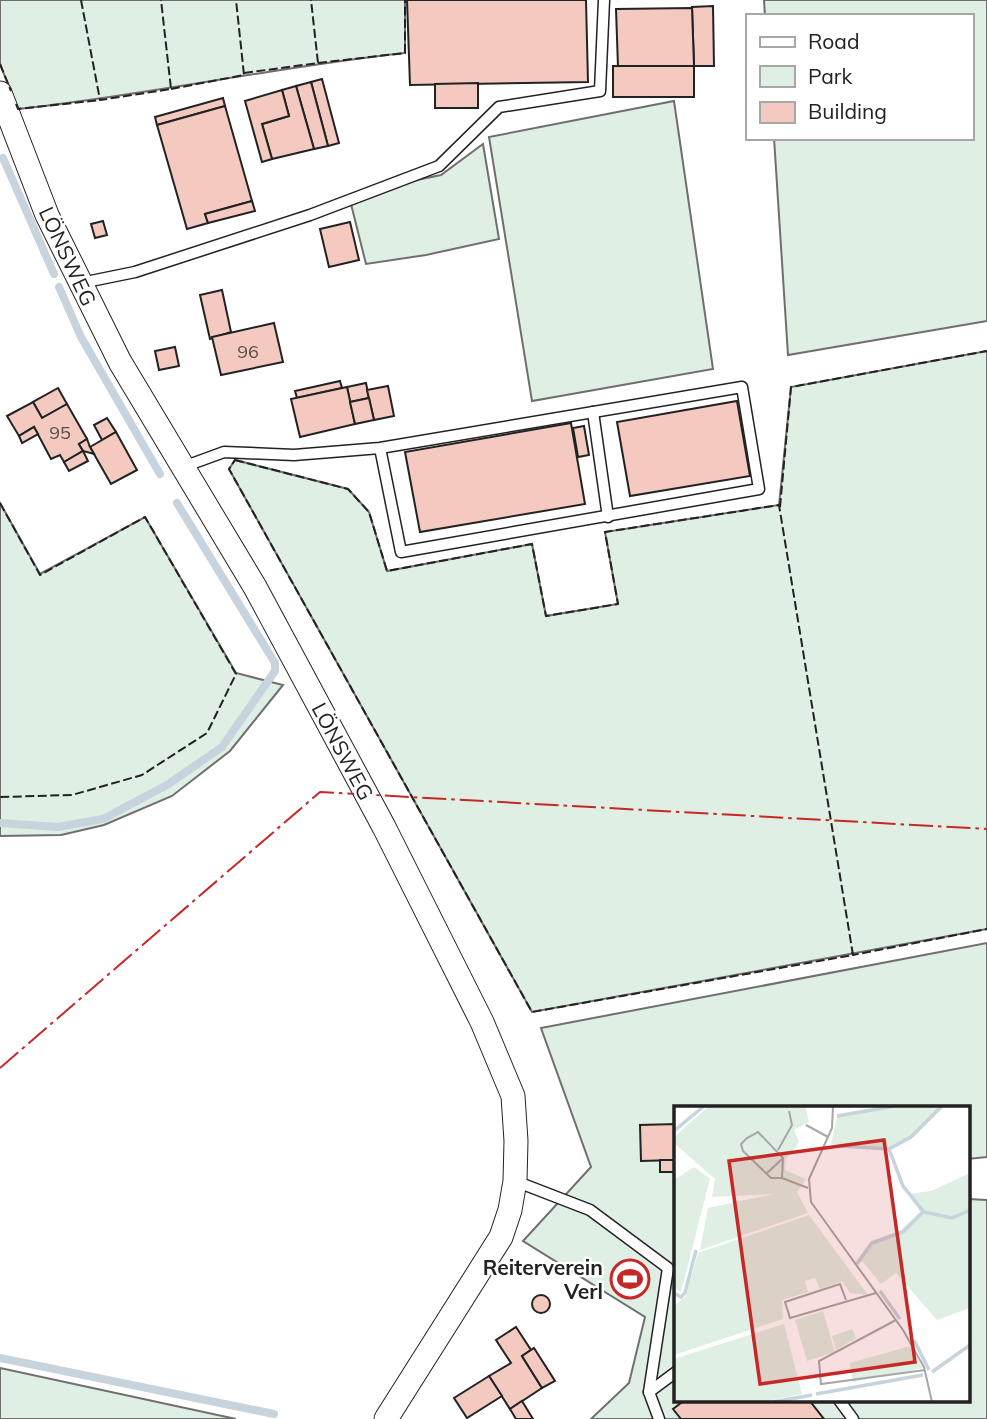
<svg xmlns="http://www.w3.org/2000/svg" width="987" height="1419" viewBox="0 0 987 1419" font-family="Mulish,sans-serif">
<rect width="100%" height="100%" fill="#fff"/>
<g fill="#e0efe3" stroke="#6f6f6f" stroke-width="2">
<path d="M0,0H405V53C275,67 148,95 18,109L0,64Z"/>
<path d="M764,0H987V321L788,355L774,138H971V16H765Z"/>
<path d="M674,101L713,369L532,401L489,137Z"/>
<path d="M483,144L499,239L426,255L366,264L351,204L407,182L441,175Z"/>
<path d="M987,351V929L532,1012L229,469L235,460L348,489L369,512L387,571L532,544L546,616L618,604L605,532L779,505L791,387Z"/>
<path d="M0,503L40,574L145,517L236,673L283,685L230,751L172,796L104,825L61,835L0,836Z"/>
<path d="M987,943V1157L968,1159V1108H676V1400H968V1199L987,1200V1419H591L629,1383L645,1317L523,1241L591,1167L541,1028Z"/>
<path d="M0,1368L236,1419H0Z"/>
</g>
<g fill="none" stroke-linecap="round" stroke-linejoin="round">
<g stroke="#c7d3dd" stroke-width="8">
<path d="M3,158L54,274"/>
<path d="M59,287L81,337L160,474"/>
<path d="M0,823L58,827L103,819L167,785L222,747L275,671V663L177,503"/>
<path d="M0,1358L274,1414"/>
</g>
</g>
<g fill="#f3c9c0" stroke="#222" stroke-width="2">
<path d="M407,0H586L588,82L410,85Z"/>
<path d="M713,6L714,66H694L692,7Z"/>
<path d="M692,8L694,66L618,67L616,9Z"/>
<rect x="613" y="66" width="81" height="31"/>
<path d="M322,79L339,143L328,146L311,82Z"/>
<path d="M311,82L328,146L314,149L296,86Z"/>
<path d="M478,83V108H435V84Z"/>
<path d="M296,86L314,149L272,159L262,124L289,116L282,90Z"/>
<path d="M282,90L289,116L262,124L272,159L262,162L245,101Z"/>
<path d="M223,98L225,106L157,125L155,117Z"/>
<path d="M225,106L252,201L205,214L208,223L187,229L157,125Z"/>
<path d="M252,201L255,211L208,223L205,214Z"/>
<path d="M103,221L107,235L95,238L91,224Z"/>
<path d="M350,222L359,260L329,267L320,229Z"/>
<path d="M222,290L231,332L210,339L200,295Z"/>
<path d="M274,323L283,362L221,375L212,337Z"/>
<path d="M175,347L179,366L159,370L155,351Z"/>
<path d="M340,381L342,388L297,398L295,391Z"/>
<path d="M366,383L369,398L350,402L347,387Z"/>
<path d="M388,386L394,416L374,420L367,390Z"/>
<path d="M347,387L355,424L300,437L291,399Z"/>
<path d="M58,388L67,404L42,418L33,402Z"/>
<path d="M369,398L374,420L355,424L350,402Z"/>
<path d="M737,401L750,476L630,496L617,422Z"/>
<path d="M33,402L42,418L67,404L87,439L79,444L83,451L64,462L60,455L51,459L34,427L19,436L7,416Z"/>
<path d="M107,418L116,432L102,440L94,425Z"/>
<path d="M571,423L585,504L420,532L405,452Z"/>
<path d="M584,426L589,455L578,457L573,428Z"/>
<path d="M34,427L38,434L22,443L19,436Z"/>
<path d="M116,432L137,470L111,484L90,447Z"/>
<path d="M87,439L90,447L94,454L83,451L79,444Z"/>
<path d="M83,451L88,461L69,471L64,462Z"/>
<path d="M676,1124V1160L641,1161L640,1125Z"/>
<rect x="660" y="1160" width="16" height="12"/>
<circle cx="541" cy="1304" r="9"/>
<path d="M516,1327L531,1350L522,1356L542,1388L510,1409L489,1376L511,1363L496,1340Z"/>
<path d="M534,1348L555,1381L542,1388L522,1356Z"/>
<path d="M489,1376L502,1396L467,1418L454,1398Z"/>
<path d="M685,1400H809L824,1419H681L673,1409Z"/>
<path d="M522,1401L533,1419H516L510,1409Z"/>
</g>
<g fill="none" stroke-linecap="round" stroke-linejoin="round">
<defs>
<g id="lane">
<path d="M81,283L135,272L310,215L439,166L499,107L600,91L604,0"/>
<path d="M593,412L608,517"/>
<path d="M183,467L224,452L294,455L380,448L742,387L759,489L401,552L380,448"/>
<path d="M515,1181L590,1210L668,1268L649,1392L659,1419"/>
<path d="M649,1392L676,1372"/>
<path d="M839,1400L853,1419"/>
</g>
<path id="street" d="M0,93L47,215L120,362L255,587L384,827L482,1022L513,1096L516,1141L515,1181L510,1210L501,1237L386,1419"/>
</defs>
<use href="#lane" stroke="#222" stroke-width="13"/>
<use href="#street" stroke="#222" stroke-width="25"/>
<use href="#lane" stroke="#fff" stroke-width="10"/>
<use href="#street" stroke="#fff" stroke-width="23"/>
<g stroke="#222" stroke-width="2" stroke-dasharray="9 3.5" stroke-linecap="butt">
<path d="M81,0L100,100L171,89L161,0"/>
<path d="M318,63L405,53V0"/>
<path d="M0,64L11,91"/>
<path d="M244,73L318,63L311,0"/>
<path d="M171,89L244,75L236,0"/>
<path d="M16,104L18,109L100,100"/>
<path d="M235,460L348,489L369,512L387,571L532,544L546,616L618,604L605,532L779,505L853,955L532,1012L229,469Z"/>
<path d="M0,503L40,575L145,517L236,674L207,733L142,775L72,795L0,797"/>
<path d="M780,507L791,387L987,351"/>
<path d="M852,952L853,955L987,929"/>
</g>
<path stroke="#c62828" stroke-width="2" stroke-dasharray="24 5 3.5 5" stroke-linecap="butt" d="M0,1068L320,792L987,829"/>
</g>
<defs>
<symbol id="stadium-ring" viewBox="-11 -11 22 22"><circle r="9.5" fill="#fff" stroke="#c62828" stroke-width="1.5"/><path d="M0-5a6.5 5 0 1 0 0 10a6.5 5 0 1 0 0-10ZM-3.5-1.8h7v3.6h-7Z" fill="#c62828"/></symbol>
</defs>
<g fill-rule="evenodd">
<use href="#stadium-ring" x="608" y="1257" width="44" height="44"/>
</g>
<g text-anchor="middle" dominant-baseline="central" stroke-width="5" stroke-linejoin="round" paint-order="stroke">
<g font-size="18" fill="#564c4a">
<text x="248" y="351">96</text>
<text x="60" y="432">95</text>
</g>
<g font-size="21" fill="#222" stroke="#fff">
<text transform="translate(68 256) rotate(65)">LÖNSWEG</text>
<text transform="translate(343 751) rotate(62)">LÖNSWEG</text>
</g>
<g font-size="21" font-weight="bold" fill="#222" stroke="#fff" text-anchor="end">
<text x="603" y="1267">Reiterverein<tspan x="603" dy="24">Verl</tspan></text>
</g>
</g>
<g transform="translate(674 1106)">
<rect width="296" height="296" fill="#fff"/>
<path d="M35,0H131L135,16L120,24L125,36L112,53L111,64L132,73L123,86L134,107L26,144L34,102L100,88L38,91L41,73L0,37V31ZM227,0H268L226,39L215,42L157,38L163,11ZM20,61L36,73L7,186L0,182V74ZM296,67V202L263,214L222,167L207,178L189,156L182,155L197,135L227,124L246,106L234,88L257,85ZM135,109L194,189L176,187L168,175L146,183L141,172L131,175L134,186L108,194L109,213L0,249V200L12,190L24,147ZM149,205L161,246L133,255L121,214ZM110,218L128,288L88,296H0V253ZM178,223L182,232L162,244L158,230ZM236,240L249,262L179,276L176,257Z" fill="#e0efe3"/>
<path fill="none" stroke="#c7d3dd" stroke-width="3.5" d="M163,10L221,0M0,25L30,0M167,40L215,43L237,31L268,0M215,43L229,80L250,106L278,112L296,104M183,158L198,137L229,126L249,106M206,185L226,213M0,187L7,191L11,187L22,144M240,234L255,264M258,266L296,239M142,288L249,269M99,296L138,289"/>
<path fill="none" stroke="#a7a7a7" stroke-width="2" d="M159,0L158,22L135,73L137,96L229,224L250,261L258,296M132,19L154,31M104,44L118,19L115,5M92,68L108,53M108,72H97L69,45L67,38L73,32L84,26L109,52L108,72L134,82M172,194L166,178L111,196L116,212L202,187M222,214L145,255L147,278L251,264"/>
<path fill="#c62828" fill-opacity="0.15" stroke="#c62828" stroke-width="3.5" d="M210,34L241,256L86,278L55,55Z"/>
<rect width="296" height="296" fill="none" stroke="#222" stroke-width="3.5"/>
</g>
<rect x="746" y="14" width="228" height="126" fill="#ffffff" stroke="#a7a7a7" stroke-width="2"/>
<rect x="760" y="37" width="35" height="10" fill="#ffffff" stroke="#a7a7a7" stroke-width="2"/>
<text x="808" y="49" font-size="21" fill="#222222">Road</text>
<rect x="760" y="66" width="35" height="21" fill="#e0efe3" stroke="#a7a7a7" stroke-width="2"/>
<text x="808" y="84" font-size="21" fill="#222222">Park</text>
<rect x="760" y="102" width="35" height="21" fill="#f3c9c0" stroke="#a7a7a7" stroke-width="2"/>
<text x="808" y="119" font-size="21" fill="#222222">Building</text>
</svg>
